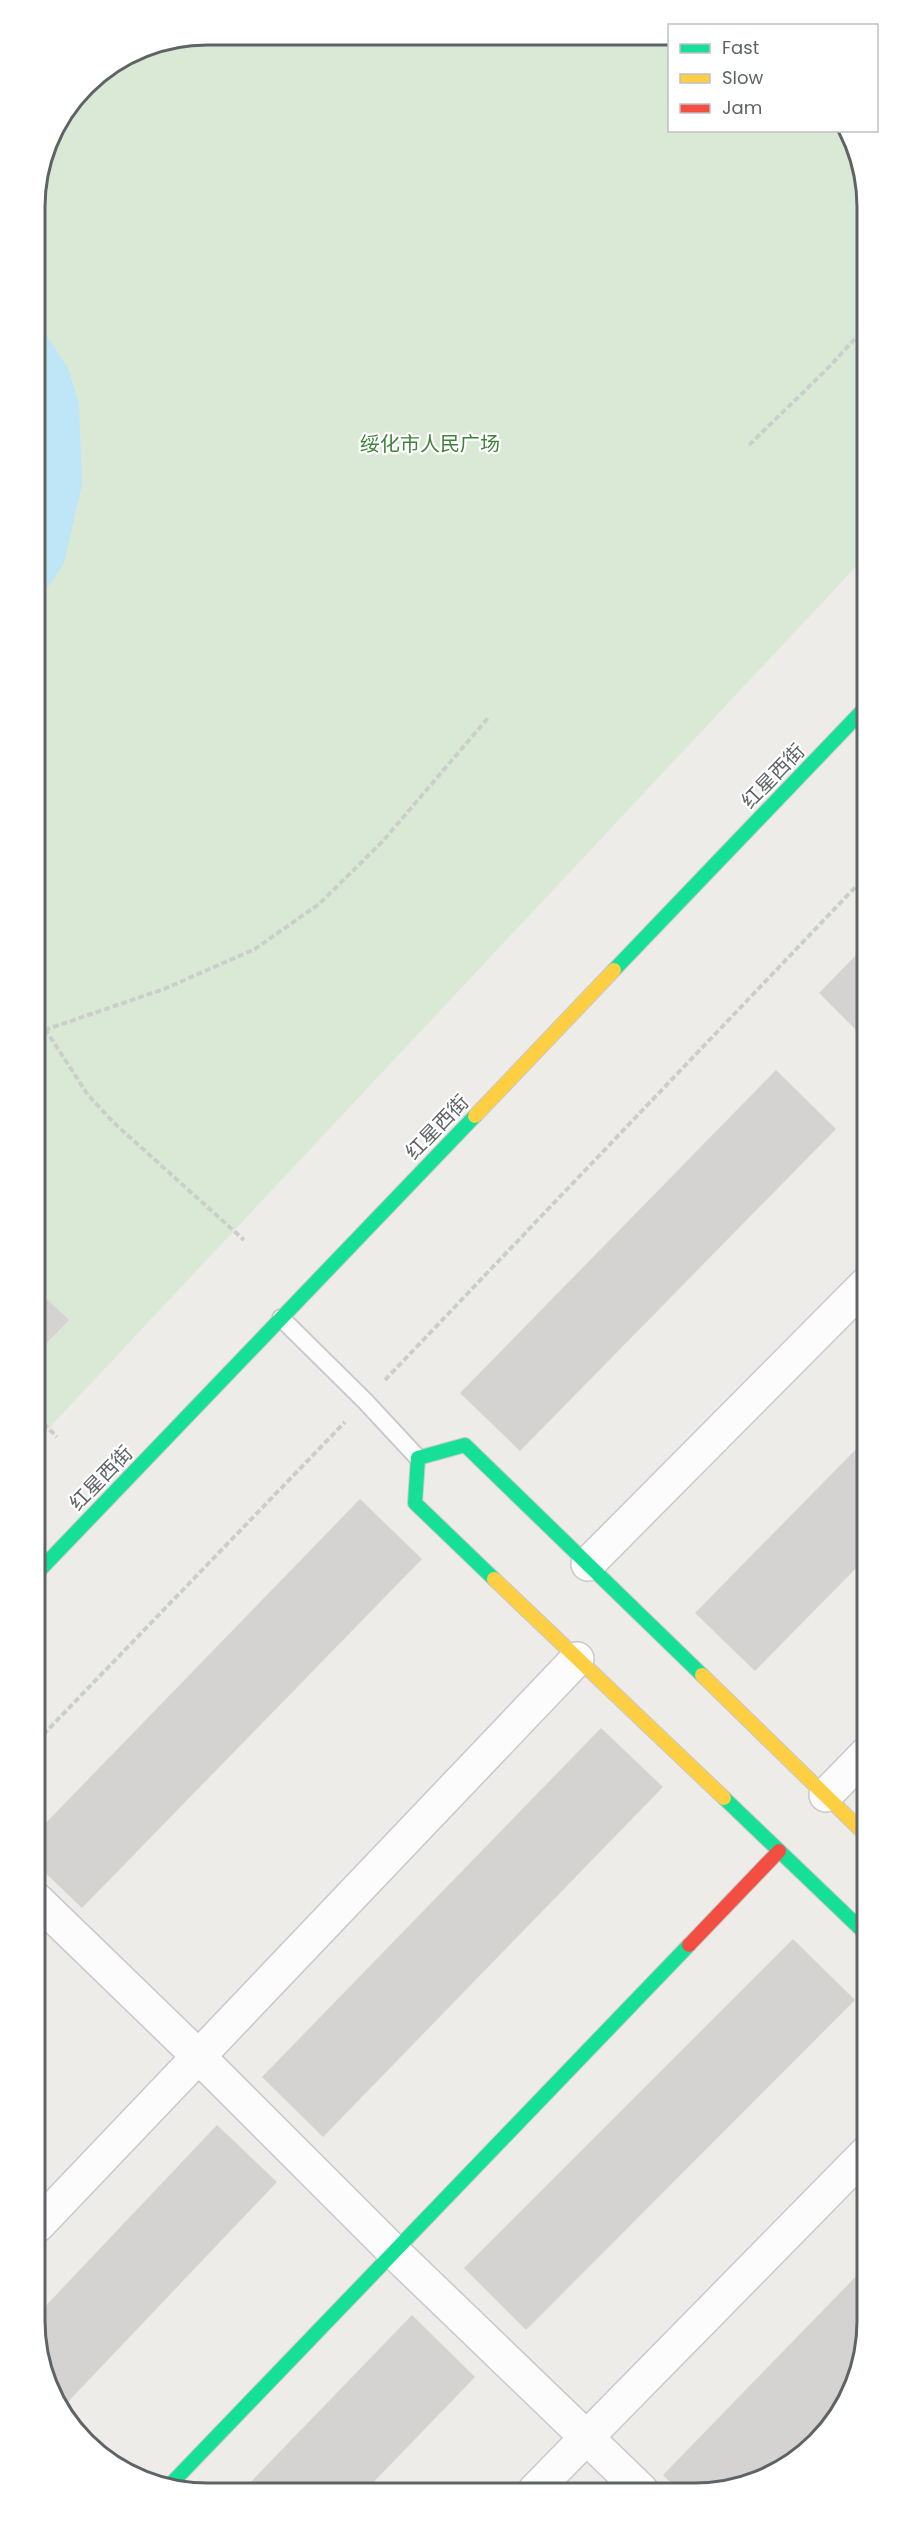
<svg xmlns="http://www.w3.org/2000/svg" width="902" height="2528" viewBox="0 0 902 2528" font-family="Poppins,'Noto Sans SC',sans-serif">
<rect width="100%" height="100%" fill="#eeece9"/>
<path fill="#dae9d5" d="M207,35L669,38L670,130L841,131L864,173L865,557L37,1441L35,196L52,131L93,78L142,48Z"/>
<path fill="#bfe6f6" d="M35,318L68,368L79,403L82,485L64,563L35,606Z"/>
<g fill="#d4d3d2">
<path d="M865,946V1039L819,993Z"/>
<path d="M776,1070L836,1129L520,1451L460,1393Z"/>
<path d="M36,1289L69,1320L37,1353L36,1325Z"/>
<path d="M866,1439V1558L755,1671L695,1613Z"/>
<path d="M360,1499L422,1559L82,1908L37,1865V1832Z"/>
<path d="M601,1728L663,1787L323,2137L262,2077Z"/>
<path d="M793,1939L855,2000L526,2330L464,2268Z"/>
<path d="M217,2125L277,2182L65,2405L38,2355V2314Z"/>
<path d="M867,2265V2332L854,2386L830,2426L810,2446L781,2470L729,2490H678L663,2475Z"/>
<path d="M412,2315L475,2377L366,2490H243Z"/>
</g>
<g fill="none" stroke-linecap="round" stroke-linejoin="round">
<defs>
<path id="lane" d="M281,1318L365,1401L418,1458"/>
<g id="street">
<path d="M588,1564L866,1284"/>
<path d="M826,1795L866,1754"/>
<path d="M37,1900L198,2056L394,2252L641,2490"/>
<path d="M38,2225L577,1659"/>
<path d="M535,2490L867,2152"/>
</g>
<g id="fast">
<path d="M614,970L865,708"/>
<path d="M37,1573L475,1116"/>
<path d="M494,1579L415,1503L418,1458L465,1445L702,1675"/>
<path d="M724,1798L867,1935"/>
<path d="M168,2487L689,1945"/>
</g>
<g id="slow">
<path d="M475,1116L614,970"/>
<path d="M494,1579L724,1798"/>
<path d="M702,1675L866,1835"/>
</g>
<path id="jam" d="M689,1945L779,1851"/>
</defs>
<use href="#lane" stroke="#c8c9c8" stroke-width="20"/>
<use href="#street" stroke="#c8c9c8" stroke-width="36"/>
<use href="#fast" stroke="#c8c9c8" stroke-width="16"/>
<use href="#slow" stroke="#c8c9c8" stroke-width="16"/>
<use href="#jam" stroke="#c8c9c8" stroke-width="16"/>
<g stroke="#cacfcb" stroke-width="4" stroke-dasharray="6 3" stroke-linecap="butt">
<path d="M749,445L827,369L864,329"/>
<path d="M45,1029L88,1095L114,1123L244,1240"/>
<path d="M36,1033L164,989L255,949L319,904L382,842L488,718"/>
<path d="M385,1380L865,877"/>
<path d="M37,1417L57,1437"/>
<path d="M37,1741L345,1422"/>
</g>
<use href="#lane" stroke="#fcfcfc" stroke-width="16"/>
<use href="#street" stroke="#fcfcfc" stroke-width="33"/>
<use href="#fast" stroke="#16e098" stroke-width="14"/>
<use href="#slow" stroke="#ffcf43" stroke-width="14"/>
<use href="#jam" stroke="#f24e42" stroke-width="14"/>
</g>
<g text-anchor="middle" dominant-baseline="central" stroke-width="4.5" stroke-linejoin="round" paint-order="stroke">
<g font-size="20" fill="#3f8239" stroke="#fff">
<text x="430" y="444">绥化市人民广场</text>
</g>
<g font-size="20" fill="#5e6366" stroke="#fff">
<text transform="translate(773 776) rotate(-46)">红星西街</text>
<text transform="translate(437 1127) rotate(-46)">红星西街</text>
<text transform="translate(101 1478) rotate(-46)">红星西街</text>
</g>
</g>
<path d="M0 0H902V2528H0ZM207 45H695A162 162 0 0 1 857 207V2321A162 162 0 0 1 695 2483H207A162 162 0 0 1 45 2321V207A162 162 0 0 1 207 45Z" fill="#fff" fill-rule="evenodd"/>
<path fill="none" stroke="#5e6366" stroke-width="3" d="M207 45H695A162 162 0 0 1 857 207V2321A162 162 0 0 1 695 2483H207A162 162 0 0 1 45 2321V207A162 162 0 0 1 207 45Z"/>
<rect x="668" y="24" width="210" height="108" fill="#ffffff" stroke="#bfc1c2" stroke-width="1.5"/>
<rect x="680" y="44" width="30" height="9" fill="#16e098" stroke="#bfc1c2" stroke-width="1.5"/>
<text x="722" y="54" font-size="18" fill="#5e6366">Fast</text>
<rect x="680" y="74" width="30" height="9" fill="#ffcf43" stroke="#bfc1c2" stroke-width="1.5"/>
<text x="722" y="84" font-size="18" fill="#5e6366">Slow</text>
<rect x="680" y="104" width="30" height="9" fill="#f24e42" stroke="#bfc1c2" stroke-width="1.5"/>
<text x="722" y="114" font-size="18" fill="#5e6366">Jam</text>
</svg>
